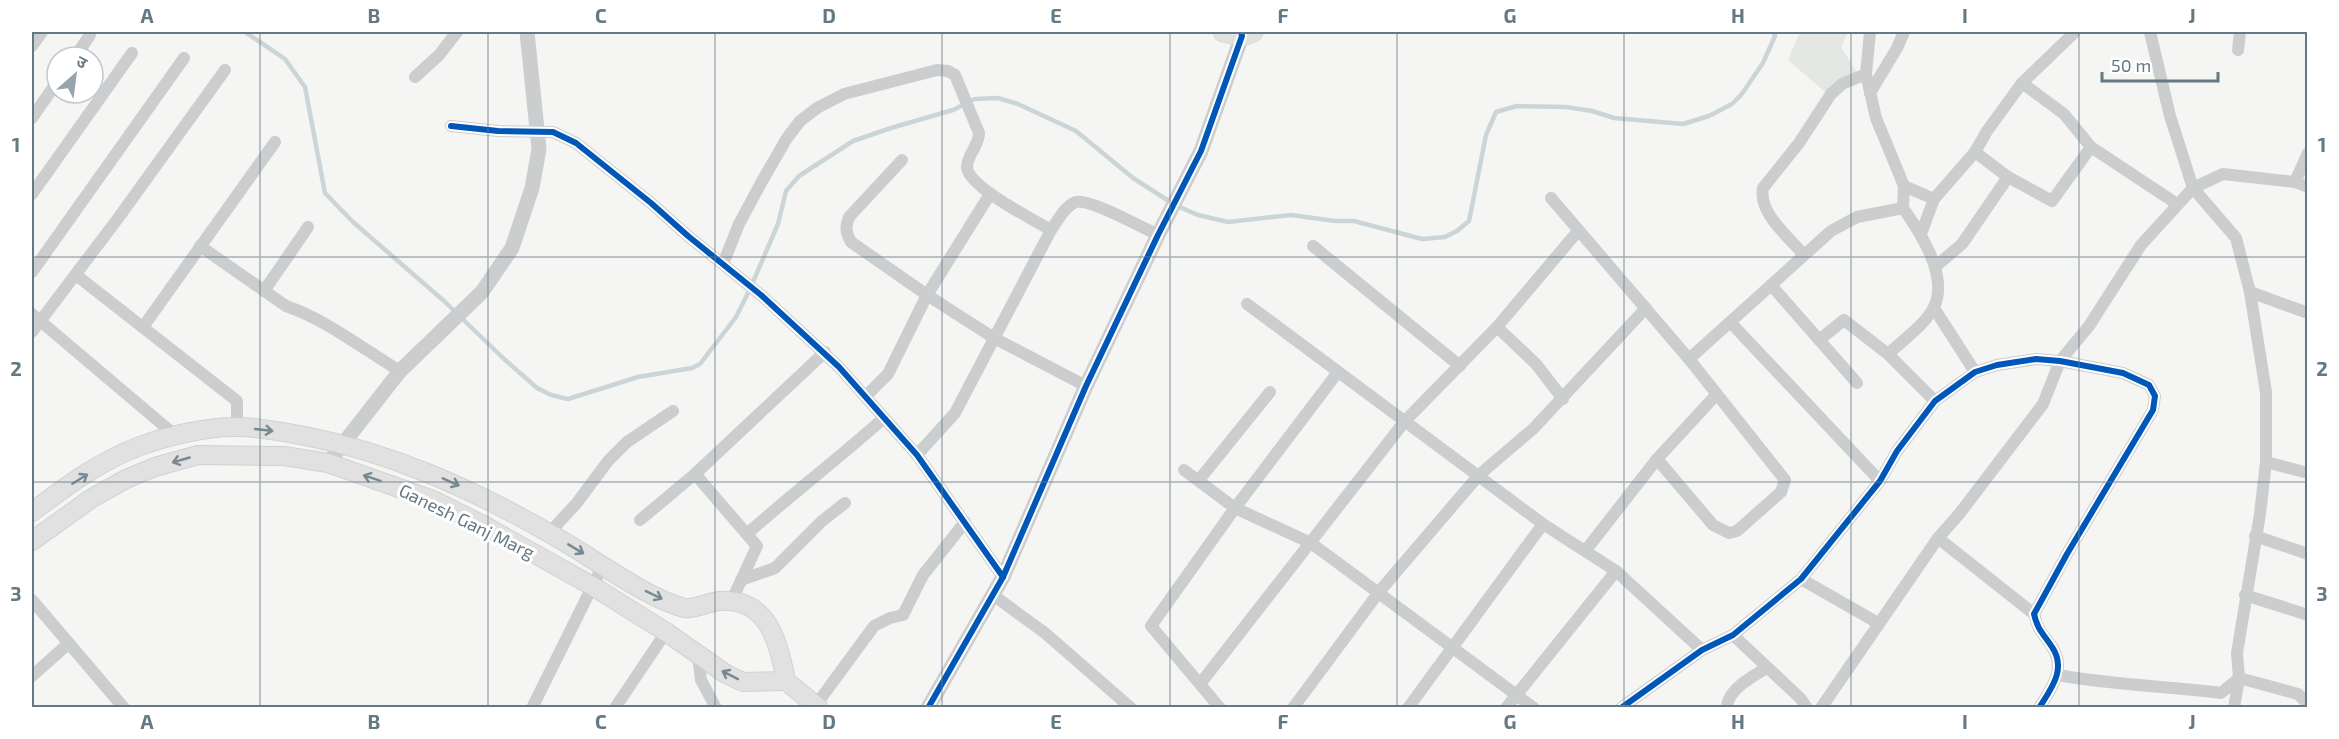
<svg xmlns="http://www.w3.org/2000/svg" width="2339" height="739" viewBox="0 0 2339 739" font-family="'Exo 2','Noto Sans Devanagari',sans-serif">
<rect width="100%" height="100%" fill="#f5f5f4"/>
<path fill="#e5e8e2" d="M1800,32H1848L1841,47L1858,74L1833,99L1788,60Z"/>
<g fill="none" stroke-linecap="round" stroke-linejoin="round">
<path stroke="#cbd5d7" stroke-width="4.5" d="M245,32L285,59L305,87L325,193L353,222L444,301L503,358L537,388L551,395L568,399L638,377L692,368L700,364L736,317L750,289L778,224L786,191L799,176L853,141L891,128L953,110L975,99L998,98L1018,104L1076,131L1133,178L1175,205L1198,215L1228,222L1291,215L1335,221H1354L1422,239L1445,237L1457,231L1469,221L1486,135L1496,112L1517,106L1566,107L1592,111L1614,118L1683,124L1709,116L1732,104L1741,95L1763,63L1775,36L1774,32"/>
<defs>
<g id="secondary">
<path d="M32,512C65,487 100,461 140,446C167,436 209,426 238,427C260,427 283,432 305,436C392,453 472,489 549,533C583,552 616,576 650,594C660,599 673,605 684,608C693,610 709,602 719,601C768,597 779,643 786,681L819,708"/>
<path d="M32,541L92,498L126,479L155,467L198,455L284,456L328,463L433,500L485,526L594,587L666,632L726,674L743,682L786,681"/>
</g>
<path id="primary" d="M1223,32L1242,36L1253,32"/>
</defs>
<use href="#secondary" stroke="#d1d2d3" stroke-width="20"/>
<use href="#primary" stroke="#d1d2d2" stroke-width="21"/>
<g stroke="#cbcdce" stroke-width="12">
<path d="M1870,32L1866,74L1876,118L1904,186L1903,208"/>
<path d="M2150,32L2170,116L2193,188L2236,238L2250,292L2308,313"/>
<path d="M32,46L42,32"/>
<path d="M2238,50L2240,32"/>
<path d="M75,57L90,35"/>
<path d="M415,77L439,55L457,32"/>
<path d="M2022,83L2064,114L2091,147L2177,204"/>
<path d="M1870,93L1897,48L1904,32"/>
<path d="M32,118L57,82"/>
<path d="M451,126L498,131L553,132L576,143L651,203L688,236L761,295L839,367L917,455L1003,577"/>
<path d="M1975,152L2008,177L2052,201L2091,147"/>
<path d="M902,160L849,217C845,227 846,233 851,242L927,295L994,338L1086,386"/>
<path d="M2295,182L2308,153"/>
<path d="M1904,186L1934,199"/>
<path d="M32,194L132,53"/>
<path d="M1551,198L1689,359L1785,480L1781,492L1737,531L1729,533L1713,525L1657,459"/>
<path d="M1921,234L1934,199L1975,152L1987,131L2022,83L2075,32"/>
<path d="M200,246L286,306C327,320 363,349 400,371"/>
<path d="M1313,246L1460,366"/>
<path d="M1803,254C1789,237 1758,213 1763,188L1799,143L1831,94L1842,84L1866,74"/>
<path d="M723,264L739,224L761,183L787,138L800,121L817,108L844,94L937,70L948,71L955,75L979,133C979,146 967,155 967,167C968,187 1034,220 1051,230"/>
<path d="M1935,267L1962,244L2008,177"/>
<path d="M32,272L184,58"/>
<path d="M76,275L237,401V427"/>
<path d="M1771,285L1857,383"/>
<path d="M264,291L308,227"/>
<path d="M1247,304L1543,524L1616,571L1702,650"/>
<path d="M1934,308L1975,372"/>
<path d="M32,314L176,436"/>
<path d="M1731,323L1880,481"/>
<path d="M143,327L275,142"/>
<path d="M1497,327L1536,364L1563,399"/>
<path d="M32,332L119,217L225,70"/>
<path d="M1819,340L1844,320L1888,354L1935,401"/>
<path d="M1689,359L1831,231L1857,217L1903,208C1920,232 1949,276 1934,307C1925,325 1903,340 1888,354"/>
<path d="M866,396L888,374L927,295L990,194"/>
<path d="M917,455L955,413L1051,230C1058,220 1065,206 1076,202C1089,198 1143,228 1158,235"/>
<path d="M2266,462L2308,473"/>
<path d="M1184,470L1235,508L1311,543L1534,708"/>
<path d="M695,474L757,546L732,600"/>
<path d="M1199,480L1270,392"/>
<path d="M640,520L695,474L825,352"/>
<path d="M549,533L576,504L608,461L627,442L673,411"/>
<path d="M747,534C792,494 839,458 884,418"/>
<path d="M2255,536L2308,554"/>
<path d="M1938,538L2034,614"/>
<path d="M1586,550L1657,459L1716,395"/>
<path d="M1801,579L1878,623"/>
<path d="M741,580L775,568L822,521L845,503"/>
<path d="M993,595L1045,633L1131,708"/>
<path d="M2245,595L2308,615"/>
<path d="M32,600L124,708"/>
<path d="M1733,635L1801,699L1807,708"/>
<path d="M698,656L701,680L716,708"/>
<path d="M2058,675C2112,685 2167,686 2221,693L2239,678L2298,694L2308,704"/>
<path d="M32,676L68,644"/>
<path d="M1200,684L1405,421L1497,327L1578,231"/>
<path d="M816,705L874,626L890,618L903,615L923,575L965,522"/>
<path d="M532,708L603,565"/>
<path d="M615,708L666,632"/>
<path d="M1220,708L1151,626L1235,508L1338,372"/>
<path d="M1293,708L1379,592L1479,475L1533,429L1646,308"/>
<path d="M1408,708L1543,524"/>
<path d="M1506,708L1616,571"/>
<path d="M1621,708L1702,650L1733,635L1801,579L1880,481L1897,451L1935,401L1975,372L1997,365L2036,359L2060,361L2123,373L2149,385L2155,396L2153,410L2147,420L2067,554L2034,614C2038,631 2043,633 2052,647C2067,669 2051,689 2039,708"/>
<path d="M1727,708C1727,689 1753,677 1766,668"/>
<path d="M1821,708L1938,538L1960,513L2043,404L2060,361L2089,326L2141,245L2193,188L2223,174L2295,182L2308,187"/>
<path d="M2234,708L2239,678L2237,653L2260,514L2266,462V392L2250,292"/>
</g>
<g stroke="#cbcdce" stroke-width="15">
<path d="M328,463L400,371L482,292L512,248L532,188L539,149L527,32"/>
<path d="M928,708L1003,577L1086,386L1158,235L1201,151L1242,36L1241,32"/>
</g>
<use href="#secondary" stroke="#e0e1e0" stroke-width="18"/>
<use href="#primary" stroke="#e0e1e0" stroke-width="20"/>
<defs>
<g id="cycleway">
<path d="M451,126L498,131L553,132L576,143L651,203L688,236L761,295L839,367L917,455L1003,577"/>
<path d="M928,708L1003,577L1086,386L1158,235L1201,151L1242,36L1241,32"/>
<path d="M1621,708L1702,650L1733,635L1801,579L1880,481L1897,451L1935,401L1975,372L1997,365L2036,359L2060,361L2123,373L2149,385L2155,396L2153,410L2147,420L2067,554L2034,614C2038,631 2043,633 2052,647C2067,669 2051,689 2039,708"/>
</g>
</defs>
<use href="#cycleway" stroke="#fff" stroke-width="10"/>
<use href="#cycleway" stroke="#0057b8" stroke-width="6"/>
</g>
<defs><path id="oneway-shaft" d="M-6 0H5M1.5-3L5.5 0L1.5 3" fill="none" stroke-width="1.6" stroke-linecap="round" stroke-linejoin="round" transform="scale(1.5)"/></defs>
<g stroke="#778993">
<use href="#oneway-shaft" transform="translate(264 430) rotate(6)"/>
<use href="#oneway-shaft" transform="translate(181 460) rotate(164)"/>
<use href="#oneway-shaft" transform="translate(372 478) rotate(-162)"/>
<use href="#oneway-shaft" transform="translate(80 479) rotate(-32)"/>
<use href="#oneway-shaft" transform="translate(451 482) rotate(24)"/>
<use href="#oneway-shaft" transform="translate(576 549) rotate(31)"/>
<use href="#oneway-shaft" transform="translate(654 595) rotate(26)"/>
<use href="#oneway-shaft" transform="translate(730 675) rotate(-153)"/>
</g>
<path fill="none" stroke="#657985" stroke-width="1.5" stroke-opacity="0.55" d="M260,32V708M488,32V708M715,32V708M942,32V708M1170,32V708M1397,32V708M1624,32V708M1851,32V708M2079,32V708M32,257H2308M32,482H2308"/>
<g text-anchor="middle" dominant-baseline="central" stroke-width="6" stroke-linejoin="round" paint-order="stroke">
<g font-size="18" fill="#657985" stroke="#fff">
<text transform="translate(467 521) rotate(26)">Ganesh Ganj Marg</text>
</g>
</g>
<rect width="2339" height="739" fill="none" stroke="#ffffff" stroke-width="66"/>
<g transform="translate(75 75) rotate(28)"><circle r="28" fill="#ffffff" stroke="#c1c9ce" stroke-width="1.5"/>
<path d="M0-4.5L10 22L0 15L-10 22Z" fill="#97a4ac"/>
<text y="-9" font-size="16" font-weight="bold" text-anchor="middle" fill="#657985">उ</text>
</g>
<path d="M2102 72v9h116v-9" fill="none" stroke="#657985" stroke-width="3"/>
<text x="2111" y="72" font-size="18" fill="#657985" stroke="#ffffff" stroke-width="4.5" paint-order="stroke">50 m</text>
<rect x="33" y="33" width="2273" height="673" fill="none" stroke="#657985" stroke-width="2"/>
<g font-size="20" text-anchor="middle" font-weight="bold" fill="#657985">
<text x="147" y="23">A</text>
<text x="374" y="23">B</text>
<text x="601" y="23">C</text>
<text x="829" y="23">D</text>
<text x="1056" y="23">E</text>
<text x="1283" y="23">F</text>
<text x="1510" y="23">G</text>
<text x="1738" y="23">H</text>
<text x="1965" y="23">I</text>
<text x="2192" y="23">J</text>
<text x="16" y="152">1</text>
<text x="2322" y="152">1</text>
<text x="16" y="376">2</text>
<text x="2322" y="376">2</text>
<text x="16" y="601">3</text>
<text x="2322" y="601">3</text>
<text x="147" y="729">A</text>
<text x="374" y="729">B</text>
<text x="601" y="729">C</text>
<text x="829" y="729">D</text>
<text x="1056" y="729">E</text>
<text x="1283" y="729">F</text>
<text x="1510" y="729">G</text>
<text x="1738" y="729">H</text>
<text x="1965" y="729">I</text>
<text x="2192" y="729">J</text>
</g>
</svg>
